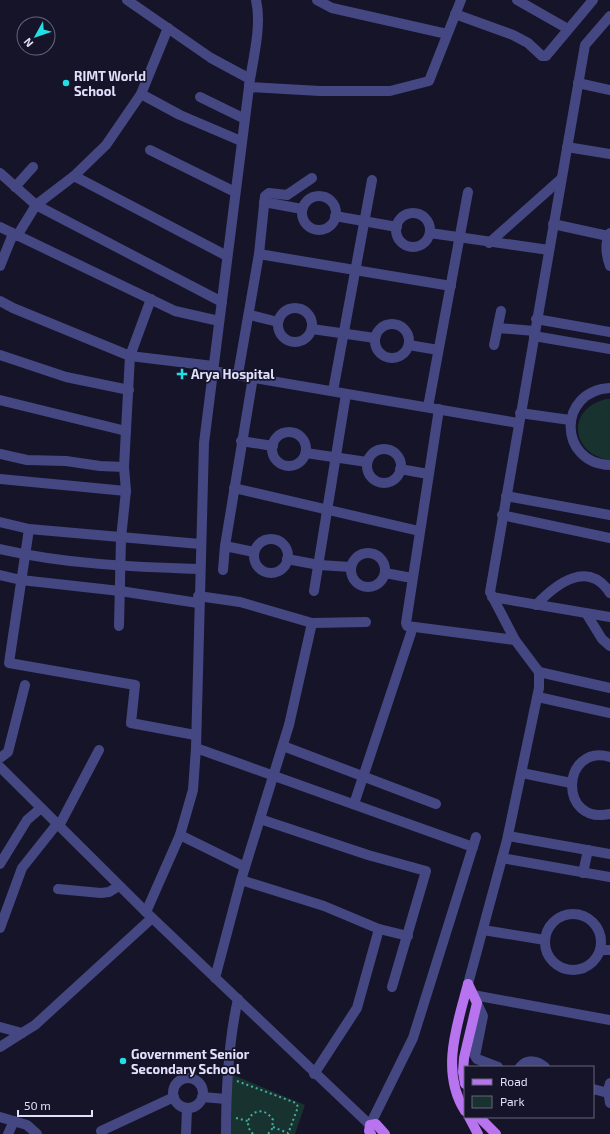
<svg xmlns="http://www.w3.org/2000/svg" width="610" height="1134" viewBox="0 0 610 1134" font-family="'Exo 2',sans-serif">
<rect width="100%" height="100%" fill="#161429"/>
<g fill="#18322f">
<path d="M607,399H610V460H609C569,453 567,407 607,399Z"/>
<path d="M231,1074L305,1105L295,1134H228Z"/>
</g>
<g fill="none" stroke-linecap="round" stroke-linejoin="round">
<g stroke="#40aea0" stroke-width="2" stroke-dasharray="2 3" stroke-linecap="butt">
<path d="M237,1081L296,1103L298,1107L288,1134"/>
<path d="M236,1118L248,1121"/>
<path d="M273,1127L288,1133"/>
<path d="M253,1134C238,1119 261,1100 273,1120L272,1129L268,1134"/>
</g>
<g stroke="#454782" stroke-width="10">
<path d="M127,0L211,58L250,79"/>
<path d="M317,0L332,8L447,34"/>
<path d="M517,0L568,29"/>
<path d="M455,14L513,35L528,43L542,56H546L593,0"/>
<path d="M578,83L610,90"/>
<path d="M249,85C253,60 262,25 256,0"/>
<path d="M141,94L180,115L241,141"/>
<path d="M200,97L245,119"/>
<path d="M567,147L610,154"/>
<path d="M150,150L235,192"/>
<path d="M0,173L36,205L74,176L106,145L141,94L168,28"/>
<path d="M74,176L227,256"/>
<path d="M15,187L33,167"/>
<circle cx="319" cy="213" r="17"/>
<path d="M264,202L302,209"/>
<circle cx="413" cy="230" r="17"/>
<path d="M335,216L397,227"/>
<path d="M553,224L608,236"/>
<path d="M0,227L175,311L219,321"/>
<path d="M430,233L549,250"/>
<path d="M610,233C604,244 606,255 610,266"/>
<path d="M17,236L36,205L222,302"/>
<path d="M489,243L561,179"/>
<path d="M259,254L451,286"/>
<path d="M0,266L13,234"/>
<path d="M0,301L13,308L130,356L213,366"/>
<circle cx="295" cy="325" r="17"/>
<path d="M250,315L278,322"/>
<path d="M536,319L610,332"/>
<circle cx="392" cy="341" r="17"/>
<path d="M498,328L535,331"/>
<path d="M312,329L375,338"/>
<path d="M534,336L610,349"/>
<path d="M409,345L438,350"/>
<path d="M494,345L501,311"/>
<path d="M0,355L66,377L129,390"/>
<path d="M213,371L518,423"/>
<path d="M238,374L259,254L265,196L269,193L287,195L312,178"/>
<path d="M610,388C557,391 558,463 610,465"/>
<path d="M333,391L372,180"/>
<path d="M0,400L126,431"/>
<path d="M428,407L468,192"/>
<path d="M439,409L406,623L407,626L515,640"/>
<path d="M520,413L570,420"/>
<circle cx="289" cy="449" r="17"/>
<path d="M241,441L273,446"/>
<circle cx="384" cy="466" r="17"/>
<path d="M306,453L367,462"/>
<path d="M0,454L27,460L66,461L100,466L124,467"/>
<path d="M400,469L428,474"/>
<path d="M0,479L126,491"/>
<path d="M234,488L419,531"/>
<path d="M506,496L610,515"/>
<path d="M502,515L610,538"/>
<path d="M0,522L29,529L200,544"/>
<path d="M29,529L9,663L135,685L131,723L195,735"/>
<circle cx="271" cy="556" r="17"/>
<path d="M225,546L254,552"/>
<path d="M0,549C65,564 133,567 199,569"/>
<circle cx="368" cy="570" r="17"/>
<path d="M287,559L319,565L351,567"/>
<path d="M223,570L225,546L253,377"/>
<path d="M385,573L412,578"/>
<path d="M0,575L21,580L120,591L198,603"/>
<path d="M314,591L346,394"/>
<path d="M198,596L240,602L312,623L289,725L241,880L215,978"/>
<path d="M492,597L610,617"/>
<path d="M536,605C556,584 588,559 610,593"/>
<path d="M586,613L602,639L610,646"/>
<path d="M312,623L366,622"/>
<path d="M119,626L121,538L126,491L124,467L130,356L151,299"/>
<path d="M539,672L610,688"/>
<path d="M538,697L610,713"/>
<path d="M283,746L436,804"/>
<path d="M196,748L473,847"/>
<path d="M610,757C562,743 557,825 610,814"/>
<path d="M0,758L8,752L25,685"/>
<path d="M0,767L146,912L370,1125L413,1038L476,837"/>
<path d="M522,773L571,783"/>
<path d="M354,804L411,633"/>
<path d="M260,819L368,855L426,871L392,987"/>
<path d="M59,826L99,750"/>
<path d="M180,835L245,867"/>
<path d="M508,836L610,854"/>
<path d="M502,858L610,877"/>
<path d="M0,864L27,820L41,808"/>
<path d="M583,873L588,850"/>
<path d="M241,880L324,906L379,929L408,936"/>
<path d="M58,889L101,893L109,892L119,886"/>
<path d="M146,912L180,835L193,790L196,748L204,443L249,87L320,91H390L429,81L461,0"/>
<circle cx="573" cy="942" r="28"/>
<path d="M0,928L22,868L57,824"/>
<path d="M483,930L545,940"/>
<path d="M600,950H610"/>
<path d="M468,984L507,840L539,688V672L515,640L490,592L585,45L610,16"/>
<path d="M473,995L610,1020"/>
<path d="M477,1003L483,1016L475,1056L477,1059L498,1067"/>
<path d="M0,1027L22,1033L35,1025L152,918"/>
<path d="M0,1047L22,1033"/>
<path d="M520,1067C527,1059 537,1060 545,1067"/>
<path d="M314,1074L357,1008L379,929"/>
<circle cx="188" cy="1093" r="15"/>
<path d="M610,1083L608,1090L610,1103"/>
<path d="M593,1089L608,1093"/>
<path d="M202,1097L226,1099"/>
<path d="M0,1117L27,1125L37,1134"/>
<path d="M101,1131L174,1097"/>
<path d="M8,1134L14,1121"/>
<path d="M186,1134L187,1108"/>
<path d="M226,1134C226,1089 228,1043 238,999"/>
</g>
<g stroke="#b774ee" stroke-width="10">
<path d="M465,1084L463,1072L464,1058L477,1003L468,984"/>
<path d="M465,1111C440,1072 457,1025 468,984"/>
<path d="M469,1117L478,1134"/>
<path d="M479,1117L496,1134"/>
<path d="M371,1134L369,1131L370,1125L376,1124L385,1134"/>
</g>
</g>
<g fill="#23dee4" stroke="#161429" stroke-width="1.5">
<circle cx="66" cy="83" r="4"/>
<path d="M180 368h4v4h4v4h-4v4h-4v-4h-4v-4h4z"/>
<circle cx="123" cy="1061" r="4"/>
</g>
<g text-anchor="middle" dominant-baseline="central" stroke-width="3.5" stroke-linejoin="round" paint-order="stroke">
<g font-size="13" font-weight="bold" fill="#e1dffb" stroke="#161429" text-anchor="start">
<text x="74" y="76">RIMT World<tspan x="74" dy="15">School</tspan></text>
<text x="191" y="374">Arya Hospital</text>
<text x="131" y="1054">Government Senior<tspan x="131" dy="15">Secondary School</tspan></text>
</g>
</g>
<rect x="464" y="1066" width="130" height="52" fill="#161429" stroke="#67657d"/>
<rect x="472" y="1079" width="20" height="6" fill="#b774ee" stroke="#67657d"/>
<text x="500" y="1086" font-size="12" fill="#e1dffb">Road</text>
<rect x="472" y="1096" width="20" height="12" fill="#18322f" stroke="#67657d"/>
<text x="500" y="1106" font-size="12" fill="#e1dffb">Park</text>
<g transform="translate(36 36) rotate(230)"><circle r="19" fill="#161429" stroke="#67657d"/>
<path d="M0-3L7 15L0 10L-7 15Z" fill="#23dee4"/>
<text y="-6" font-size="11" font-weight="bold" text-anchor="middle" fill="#e1dffb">N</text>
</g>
<path d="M18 1110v6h74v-6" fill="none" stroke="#e1dffb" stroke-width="2"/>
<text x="24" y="1110" font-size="12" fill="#e1dffb" stroke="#161429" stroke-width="3" paint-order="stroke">50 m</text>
</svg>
